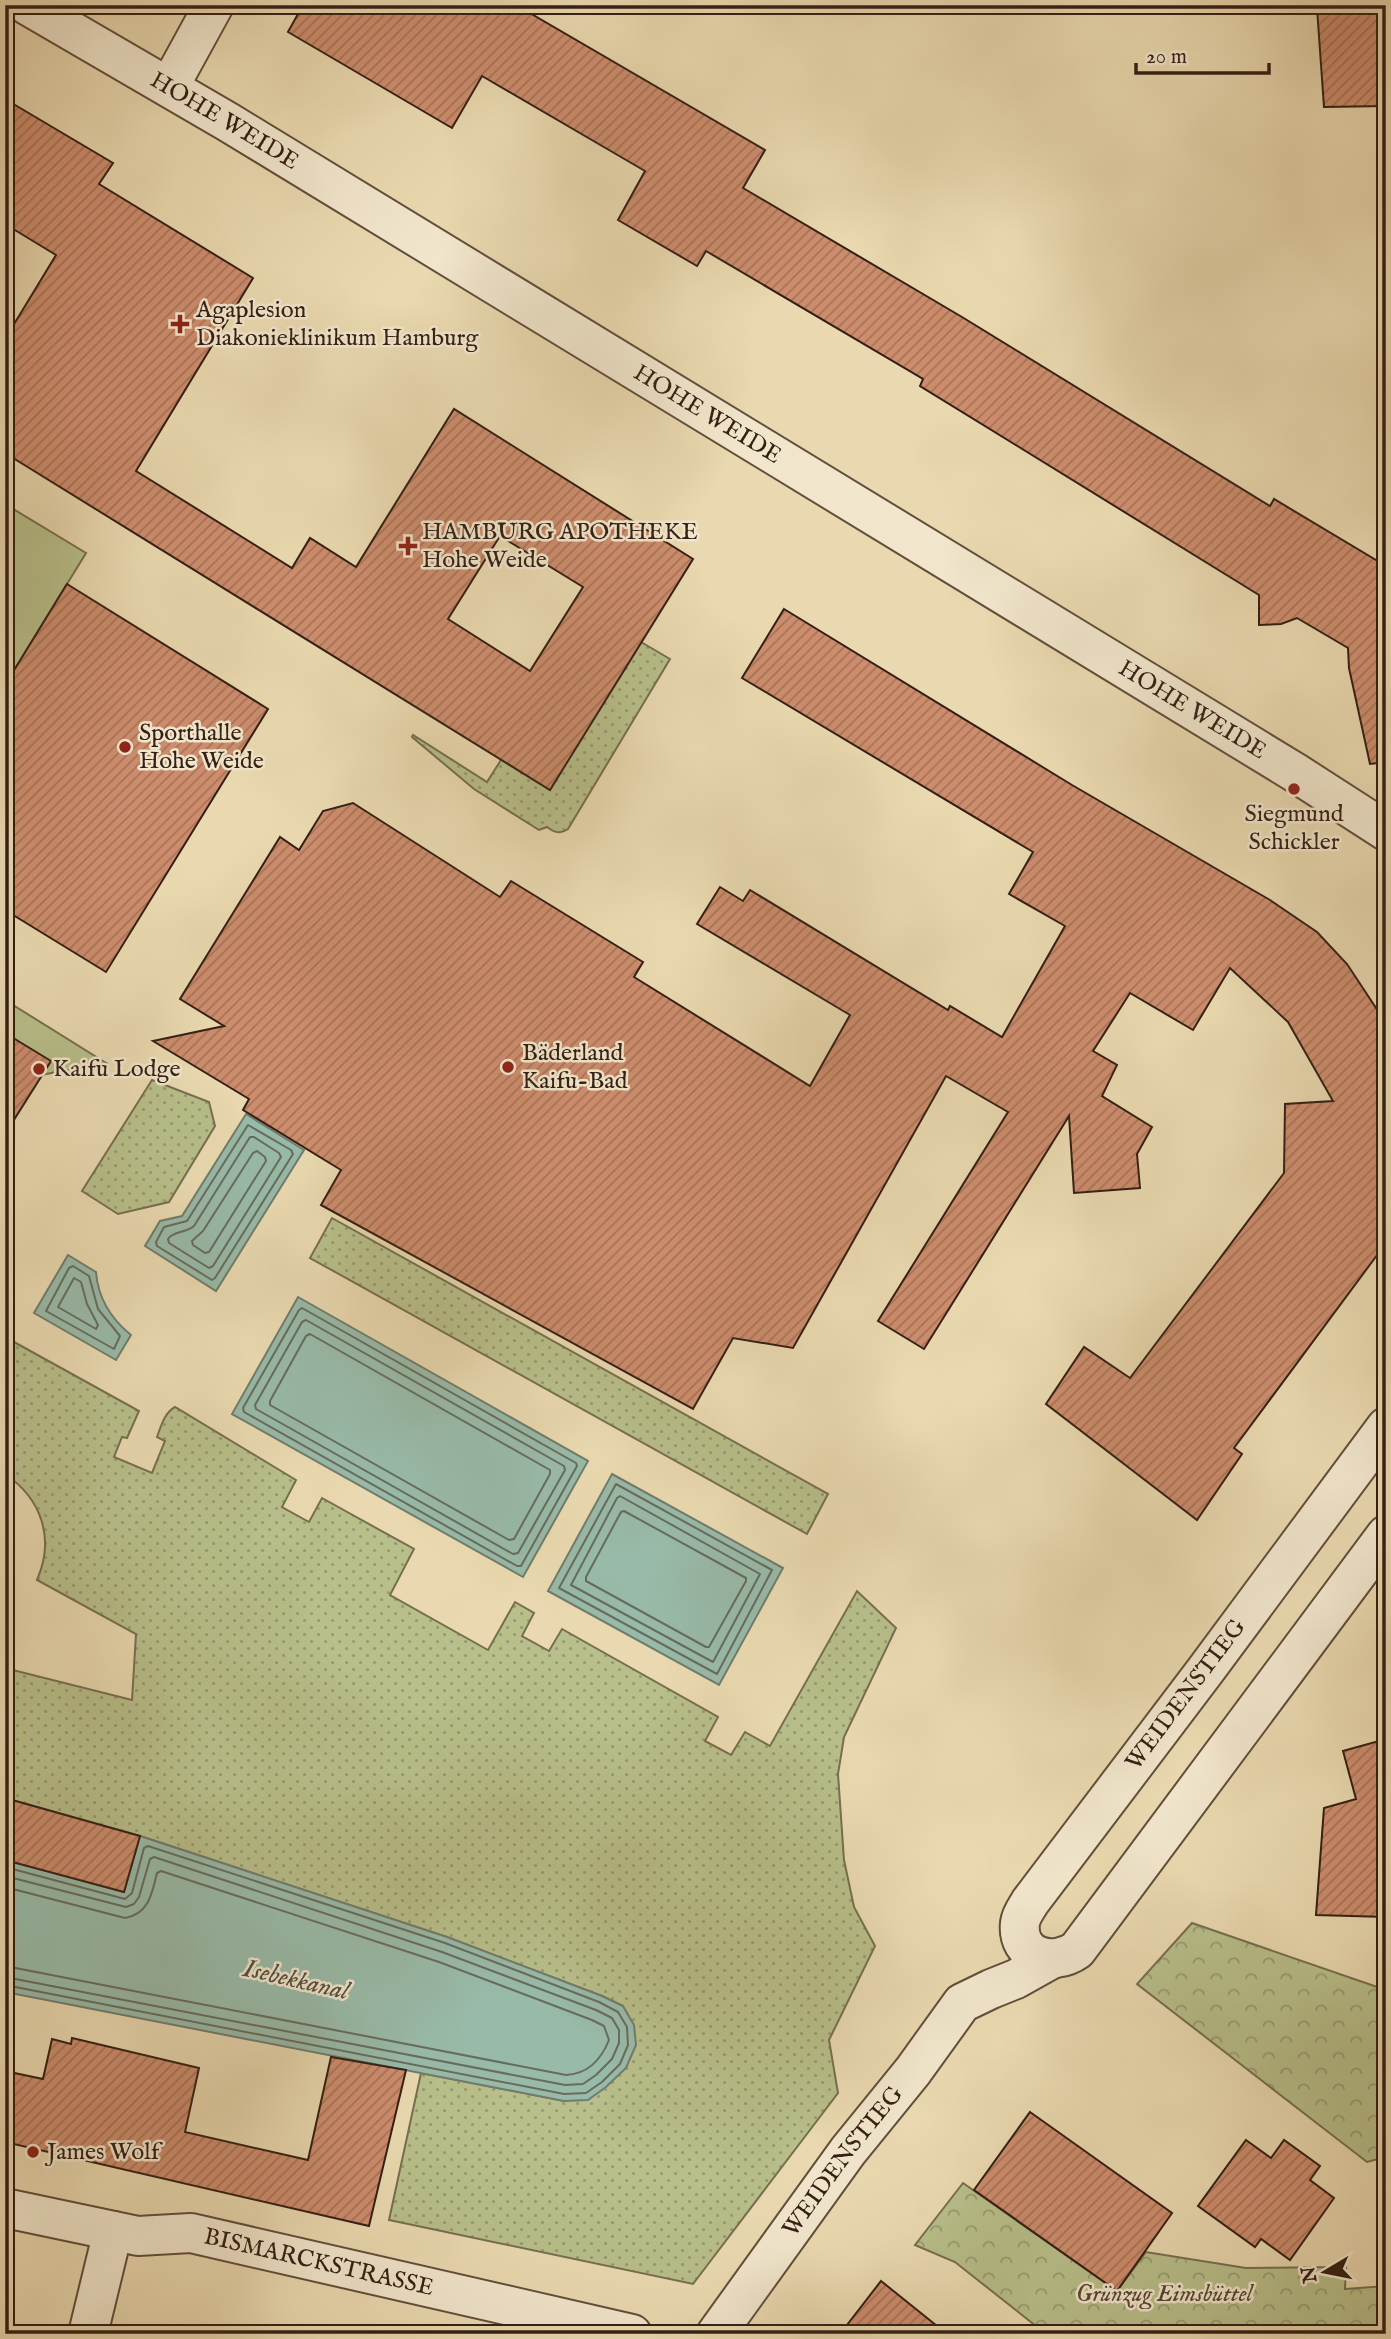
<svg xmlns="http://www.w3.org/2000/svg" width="1391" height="2339" viewBox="0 0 1391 2339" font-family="'IM FELL English',serif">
<defs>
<pattern id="grass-dots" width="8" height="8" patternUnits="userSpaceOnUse" patternTransform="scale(1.75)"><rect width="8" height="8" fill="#b8bf8a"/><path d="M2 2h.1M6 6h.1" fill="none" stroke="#969b70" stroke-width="1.8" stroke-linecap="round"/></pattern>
<pattern id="park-crowns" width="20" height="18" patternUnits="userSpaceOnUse" patternTransform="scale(1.75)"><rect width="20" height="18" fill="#b8bf8a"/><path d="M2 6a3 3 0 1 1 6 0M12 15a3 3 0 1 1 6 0" fill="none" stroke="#969b70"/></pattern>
<pattern id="building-hatch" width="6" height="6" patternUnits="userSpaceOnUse" patternTransform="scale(1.75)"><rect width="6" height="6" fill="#cd8d6d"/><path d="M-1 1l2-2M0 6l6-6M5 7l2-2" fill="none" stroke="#a77358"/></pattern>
</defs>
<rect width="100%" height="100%" fill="#ead9b0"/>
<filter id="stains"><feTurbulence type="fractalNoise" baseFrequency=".00286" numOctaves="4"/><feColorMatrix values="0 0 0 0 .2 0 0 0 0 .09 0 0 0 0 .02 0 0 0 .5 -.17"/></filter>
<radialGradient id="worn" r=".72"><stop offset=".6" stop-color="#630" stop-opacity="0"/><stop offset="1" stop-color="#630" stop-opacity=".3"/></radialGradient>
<g fill="url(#grass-dots)" stroke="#766f4f" stroke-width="2">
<path d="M641,642L670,659L568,829C560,834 555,833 547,827L539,830L474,789L412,737L413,735L487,782L501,760Z"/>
<path d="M152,1080L209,1102L215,1126L169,1202L118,1214L82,1191Z"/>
<path d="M332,1218L828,1494L807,1534L310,1258Z"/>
<path d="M5,1337L139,1411L127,1438L122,1437L114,1457L152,1473L165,1441L157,1437C161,1426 165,1412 175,1407L296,1480L282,1507L309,1522L322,1498L414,1549L390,1595L488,1650L515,1602L534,1613L522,1636L549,1651L562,1629L718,1717L705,1741L731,1755L745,1732L770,1746L857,1591L896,1628L844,1737L838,1774L844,1860L854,1907L875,1946L829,2040L838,2093L693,2284L389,2220L421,2073L564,2101L623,2006L602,1996L447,1937L140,1836L5,1798V1668L132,1700L136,1634L37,1580C55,1539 42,1499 5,1474Z"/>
</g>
<g fill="url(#park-crowns)" stroke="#766f4f" stroke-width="2">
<path d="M1192,1923L1386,1990V2157L1367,2162L1137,1984Z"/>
<path d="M963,2183L1117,2291L1146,2252L1246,2268L1346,2267L1345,2289L1386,2286V2334H1046L955,2262L915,2245Z"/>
</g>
<g fill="#b8bf8a" stroke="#766f4f" stroke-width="2">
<path d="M5,504L86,553L5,685Z"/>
<path d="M5,1000L106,1063L41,1075L5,1134Z"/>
</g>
<g fill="#98baa8" stroke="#707c6d" stroke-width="2">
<path d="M246,1114L304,1150L216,1291L145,1246L160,1221L182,1216Z"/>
<path d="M68,1255L96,1272C98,1298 110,1318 131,1335L116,1360L34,1313Z"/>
<path d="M298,1297L588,1461L523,1577L232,1414Z"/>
<path d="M612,1474L783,1568L719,1685L548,1591Z"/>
<path d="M140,1836L447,1937L602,1996L623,2006L634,2025L636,2045L626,2068L606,2087L588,2100L564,2101L5,1992V1860L124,1892Z"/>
</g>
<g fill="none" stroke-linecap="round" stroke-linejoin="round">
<g stroke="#666c5e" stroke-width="2">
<path d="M248,1125L291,1150L293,1154L215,1278L212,1280L157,1246L156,1242L164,1227L187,1221Z"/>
<path d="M250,1137H254L279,1153L281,1157L213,1266L209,1268L169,1243L168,1239C173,1231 186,1233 194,1226Z"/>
<path d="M257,1151L265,1157L266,1161L209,1252L205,1253L193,1245L192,1241L203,1231L253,1153Z"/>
<path d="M73,1266L89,1276L98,1309L120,1336L114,1349L46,1311L69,1268Z"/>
<path d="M74,1278L81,1282L87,1304L98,1325L96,1329L58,1307Z"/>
<path d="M302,1308L576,1463L577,1466L521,1566H517L244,1412L243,1408L299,1310Z"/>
<path d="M306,1320L564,1466L565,1470L518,1553L513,1554L256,1409L255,1405L302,1322Z"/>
<path d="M310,1334L550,1470V1474L514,1539L509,1540L270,1405V1401L306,1336Z"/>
<path d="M616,1484L772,1570L717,1674L559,1588Z"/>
<path d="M620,1496L760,1574L713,1662L571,1585L617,1498Z"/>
<path d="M624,1511L746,1578V1581L709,1647H706L586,1581V1577L621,1512Z"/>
<path d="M5,1867L125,1899L132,1893L144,1848L148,1846L445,1943L599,2002L618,2012L627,2027L628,2045L620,2064L602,2082L586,2093L564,2094L5,1985"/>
<path d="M5,1876L126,1907L134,1904L139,1897L150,1859L154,1857L442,1952L596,2010L612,2018L619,2030V2043L612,2059L596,2075L583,2084L565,2085L5,1977"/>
<path d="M5,1887L125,1918C149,1914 152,1893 157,1873L161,1871L439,1962L592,2020L604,2026L609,2040C601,2060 587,2074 566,2075L5,1966"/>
</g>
</g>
<g fill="url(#building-hatch)" stroke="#341f14" stroke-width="2" fill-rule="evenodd">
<path d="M303,5H516L765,150L743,188L962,317L1270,506L1274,499L1386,566V762L1370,764L1349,668L1348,648L1297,618L1281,624L1259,625V595L920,386L923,379L706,251L697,266L618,220L645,171L482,76L452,128L288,32Z"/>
<path d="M1358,5H1386V106L1324,107L1317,8Z"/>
<path d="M5,99L113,163L99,184L253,278L136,471L292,568L310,538L356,567L454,409L693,559L550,790L5,453V339L56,255L5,224ZM500,536L583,587L530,671L448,619Z"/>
<path d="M67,584L268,709L106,972L5,910V685Z"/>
<path d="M784,609L1072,785L1270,900L1317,932L1347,964L1378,1011L1386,1034V1243L1234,1448L1242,1454L1197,1520L1046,1404L1084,1347L1130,1378L1284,1173L1285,1104L1333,1101L1288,1022L1230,968L1193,1030L1130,993L1093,1051L1117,1065L1102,1096L1152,1127L1137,1154L1140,1188L1074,1193L1069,1116L924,1349L878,1321L1008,1112L946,1076L793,1348L733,1338L693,1409L321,1205L341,1170L243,1110L249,1099L153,1041L224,1026L180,999L280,837L299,850L323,811L353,803L500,897L511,881L643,962L634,977L810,1086L850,1015L697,924L720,887L743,901L750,890L948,1010L950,1006L1002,1037L1065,926L1009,894L1033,852L742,678Z"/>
<path d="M5,1033L51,1061L5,1134Z"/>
<path d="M1386,1739V1917L1316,1915L1324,1808L1356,1799L1343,1751Z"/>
<path d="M5,1798L140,1836L124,1892L5,1860Z"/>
<path d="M72,2038L199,2068L185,2132L308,2160L331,2057L406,2070L369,2226L5,2142V2071L43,2079L52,2039L71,2044Z"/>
<path d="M1030,2112L1172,2213L1117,2291L974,2190Z"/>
<path d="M1246,2140L1271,2158L1284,2140L1320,2166L1310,2180L1334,2198L1290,2260L1261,2239L1255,2247L1198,2206Z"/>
<path d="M881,2281L947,2334H840Z"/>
</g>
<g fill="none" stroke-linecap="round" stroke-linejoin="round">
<defs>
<g id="minor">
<path id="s1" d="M27,5L228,122L1296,773L1386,831"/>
<path d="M169,87L214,5"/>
<path d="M1386,1427L1205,1671L1030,1902C1026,1909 1021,1915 1020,1923C1016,1957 1053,1967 1077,1950L1386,1535"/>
<path id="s2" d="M5,2208L138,2236L191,2233L632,2334"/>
<path d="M88,2334L113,2231"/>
<path id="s3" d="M716,2334L848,2151L913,2071L962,2003L991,1989L1016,1979L1050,1960"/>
</g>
</defs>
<use href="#minor" stroke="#624e3b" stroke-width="42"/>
<use href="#minor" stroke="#f1e6cc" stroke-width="38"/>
</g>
<g fill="#8f2418" stroke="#f1e6cc" stroke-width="2.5">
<path d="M176.5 313.5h7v7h7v7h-7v7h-7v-7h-7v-7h7z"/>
<path d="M404.5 535.5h7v7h7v7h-7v7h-7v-7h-7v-7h7z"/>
<circle cx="125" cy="747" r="7"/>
<circle cx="1294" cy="789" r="7"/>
<circle cx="508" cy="1067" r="7"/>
<circle cx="39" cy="1069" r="7"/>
<circle cx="33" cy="2152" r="7"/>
</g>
<g text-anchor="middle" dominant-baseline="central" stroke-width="5" stroke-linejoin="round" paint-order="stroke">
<g font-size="24" fill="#341f14" stroke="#f1e6cc">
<text stroke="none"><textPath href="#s1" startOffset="229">HOHE WEIDE</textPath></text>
<text stroke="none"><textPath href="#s1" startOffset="794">HOHE WEIDE</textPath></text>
<text stroke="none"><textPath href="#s1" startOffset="1362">HOHE WEIDE</textPath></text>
<text transform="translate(1186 1695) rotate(-53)">WEIDENSTIEG</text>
<text stroke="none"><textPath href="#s3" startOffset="214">WEIDENSTIEG</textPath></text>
<text stroke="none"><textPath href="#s2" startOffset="320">BISMARCKSTRASSE</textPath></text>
</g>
<g font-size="24" fill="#341f14" stroke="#f1e6cc" text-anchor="start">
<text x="196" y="310">Agaplesion<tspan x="196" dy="28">Diakonieklinikum Hamburg</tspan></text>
<text x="422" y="532">HAMBURG APOTHEKE<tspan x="422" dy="28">Hohe Weide</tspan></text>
<text x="139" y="733">Sporthalle<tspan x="139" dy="28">Hohe Weide</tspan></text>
<text x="1294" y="814" text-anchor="middle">Siegmund<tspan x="1294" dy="28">Schickler</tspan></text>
<text x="522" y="1053">Bäderland<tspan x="522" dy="28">Kaifu-Bad</tspan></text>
<text x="53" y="1069">Kaifu Lodge</text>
<text x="47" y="2152">James Wolf</text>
</g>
<g font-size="24" font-style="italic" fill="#554732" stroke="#f1e6cc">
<text x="1164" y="2294">Grünzug Eimsbüttel</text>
</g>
<g font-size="26" font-style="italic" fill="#524e40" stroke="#f1e6cc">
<text transform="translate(296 1980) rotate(13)">Isebekkanal</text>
</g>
</g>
<rect width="1391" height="2339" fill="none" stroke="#ead9b0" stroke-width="28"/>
<rect x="7" y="7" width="1377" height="2325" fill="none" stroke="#341f14" stroke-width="3.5"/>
<rect x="14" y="14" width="1363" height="2311" fill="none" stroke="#341f14" stroke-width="2"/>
<g transform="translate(1325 2272) rotate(260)" stroke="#f1e6cc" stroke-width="5" paint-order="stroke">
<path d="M0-5L12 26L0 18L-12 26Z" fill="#341f14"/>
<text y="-10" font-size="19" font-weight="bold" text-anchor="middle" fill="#341f14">N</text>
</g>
<path d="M1136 63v10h133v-10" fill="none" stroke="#341f14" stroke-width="3.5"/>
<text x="1146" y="63" font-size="21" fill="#341f14" stroke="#f1e6cc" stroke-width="5" paint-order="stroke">20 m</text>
<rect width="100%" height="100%" filter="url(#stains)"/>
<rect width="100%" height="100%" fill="url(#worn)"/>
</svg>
